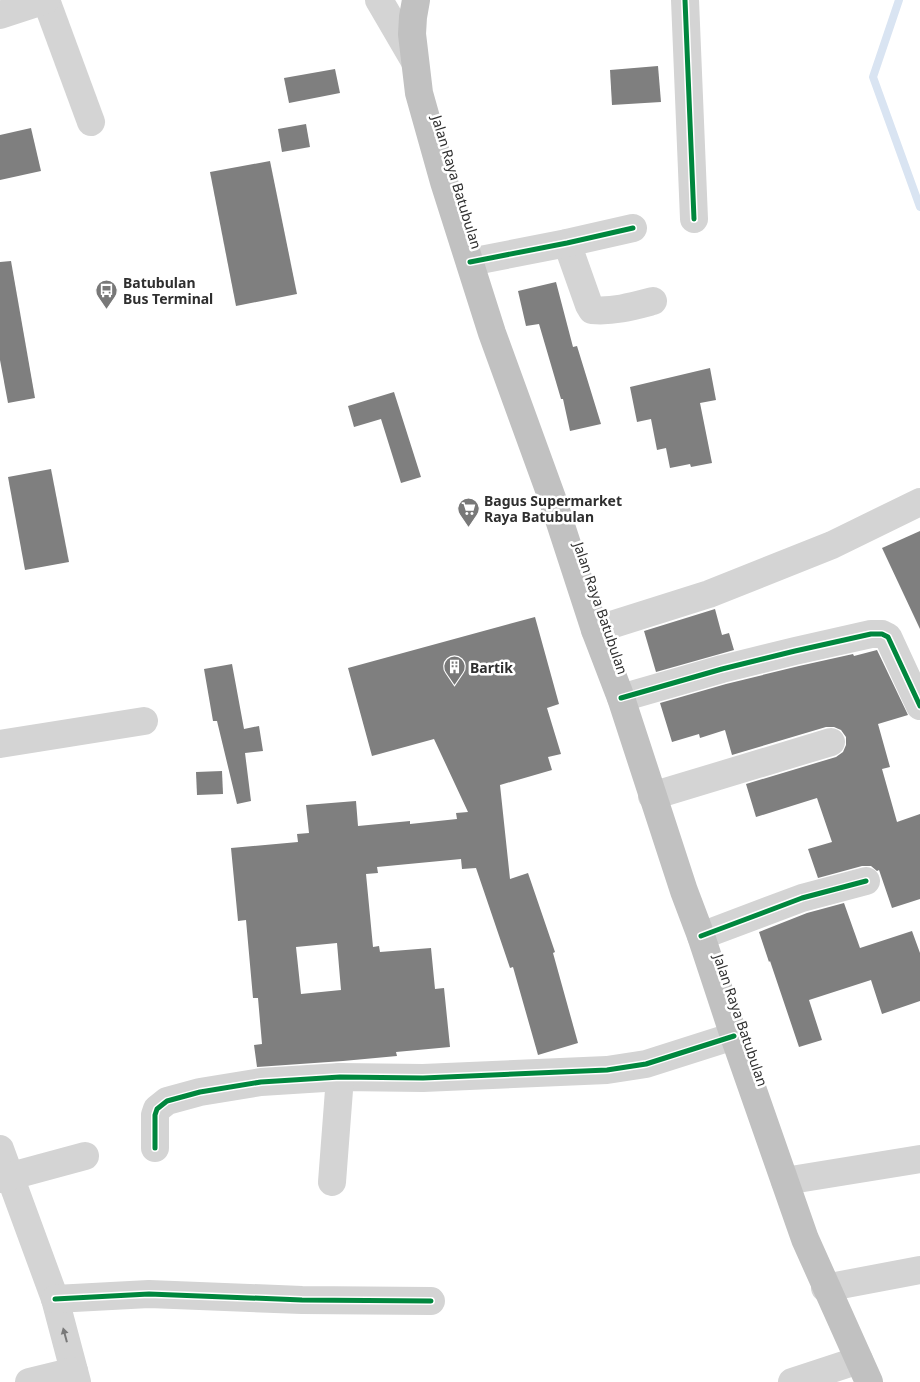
<svg xmlns="http://www.w3.org/2000/svg" width="920" height="1382" viewBox="0 0 920 1382" font-family="'Noto Sans',sans-serif">
<rect width="100%" height="100%" fill="#fff"/>
<g fill="none" stroke-linecap="round" stroke-linejoin="round">
<path stroke="#d9e4f2" stroke-width="8" d="M899,0L873,77L920,207"/>
</g>
<g fill="#7f7f7f" fill-rule="evenodd">
<path d="M658,66L661,102L612,105L610,70Z"/>
<path d="M335,69L340,93L289,103L284,78Z"/>
<path d="M306,124L310,147L282,152L278,129Z"/>
<path d="M31,128L41,171L0,180V135Z"/>
<path d="M270,161L297,294L236,306L210,172Z"/>
<path d="M11,261L35,398L8,403L0,360V262Z"/>
<path d="M556,282L573,347L577,346L601,424L570,431L563,399H561L539,324L526,326L518,291Z"/>
<path d="M710,368L716,400L700,403L712,463L691,467L690,464L670,468L666,448L657,450L651,419L637,422L630,387Z"/>
<path d="M394,392L421,477L401,483L381,419L354,427L348,406Z"/>
<path d="M51,469L69,562L25,570L8,477Z"/>
<path d="M920,531V629L882,548Z"/>
<path d="M715,609L722,635L729,633L734,650L656,672L644,631Z"/>
<path d="M535,617L559,704L547,708L561,754L548,757L552,770L500,785L510,879L528,873L555,952L553,953L578,1043L538,1055L513,967L510,968L476,868L462,869L461,859L377,867L378,873L366,874L373,947L379,946L380,952L431,948L435,989L444,988L450,1047L396,1052L397,1056L343,1061L257,1067L254,1045L262,1044L258,998H253L246,920L238,921L231,848L298,842L297,834L309,833L306,805L356,801L358,826L410,821V824L457,819L456,813L468,812L434,739L372,756L348,668ZM337,943L341,990L301,994L296,947Z"/>
<path d="M877,650L908,715L878,724L890,767L882,769L897,822L920,814V899L892,908L879,870L877,871L871,866H862L818,878L808,849L832,842L817,798L756,817L746,784L836,757L843,752L846,745V737L841,730L834,727H826L732,755L725,730L700,738L699,734L672,742L660,703L726,684L799,666L853,654L854,656Z"/>
<path d="M232,664L244,729L259,726L263,751L245,753L251,801L237,804L217,721H213L204,669Z"/>
<path d="M222,771L223,794L197,795L196,772Z"/>
<path d="M844,903L860,948L912,931L920,953V1001L882,1014L871,980L809,1000L822,1040L799,1047L770,961L769,962L759,932L807,913Z"/>
</g>
<g fill="none" stroke-linecap="round" stroke-linejoin="round">
<g stroke="#d4d4d4" stroke-width="28">
<path d="M46,0L91,122"/>
<path d="M379,0L414,60"/>
<path d="M685,0L694,219"/>
<path d="M0,15L46,0"/>
<path d="M567,243L589,305L592,310C613,312 634,306 653,301"/>
<path d="M470,262L567,243L633,228"/>
<path d="M595,630L709,594L832,545L920,502"/>
<path d="M621,698L722,669L795,651L871,634H882L888,637L920,706"/>
<path d="M0,744L144,721"/>
<path d="M652,796L831,742"/>
<path d="M701,936L802,898L866,881"/>
<path d="M155,1148V1115L157,1109L167,1101L200,1092L261,1082L340,1077L423,1078L607,1070L646,1064L734,1036"/>
<path d="M0,1149L55,1299L77,1382"/>
<path d="M0,1179L85,1156"/>
<path d="M785,1181L920,1159"/>
<path d="M332,1182L340,1077"/>
<path d="M825,1288L920,1270"/>
<path d="M55,1299L149,1294L302,1300L431,1301"/>
<path d="M29,1382L74,1371"/>
<path d="M792,1382L859,1360"/>
</g>
<path stroke="#c1c1c1" stroke-width="28" d="M416,0L413,17L412,34L419,93L444,182L492,333L552,498L595,630L621,698L684,891L701,936L734,1036L805,1239L869,1382"/>
<defs>
<g id="cycleway">
<path d="M685,0L694,219"/>
<path d="M470,262L567,243L633,228"/>
<path d="M621,698L722,669L795,651L871,634H882L888,637L920,706"/>
<path d="M701,936L802,898L866,881"/>
<path d="M155,1148V1115L157,1109L167,1101L200,1092L261,1082L340,1077L423,1078L607,1070L646,1064L734,1036"/>
<path d="M55,1299L149,1294L302,1300L431,1301"/>
</g>
</defs>
<use href="#cycleway" stroke="#fff" stroke-width="8"/>
<use href="#cycleway" stroke="#00873e" stroke-width="5"/>
</g>
<defs><path id="oneway-solid" d="M-6-.8H1V-3.2L6.5 0L1 3.2V.8H-6Z" transform="scale(1.25)"/></defs>
<use fill="#797979" href="#oneway-solid" transform="translate(65 1335) rotate(-105)"/>
<defs>
<symbol id="bus-pin" viewBox="-11 -11 22 30"><path d="M0 17L-7.5 6A9.5 9.5 0 1 1 7.5 6Z" fill="#787878" stroke="#fff"/><path d="M-5-6H5V4H4V6H2V4H-2V6H-4V4H-5ZM-3.5-4V0h7V-4ZM-3.5 1.2v1.5H-2V1.2ZM2 1.2v1.5H3.5V1.2Z" fill="#fff"/></symbol>
<symbol id="supermarket-pin" viewBox="-11 -11 22 30"><path d="M0 17L-7.5 6A9.5 9.5 0 1 1 7.5 6Z" fill="#787878" stroke="#fff"/><path d="M-6-5.5h2.5l.6 2H6L4.5 2H-2.5L-4.4-4H-6ZM-1.5 3.2a1.3 1.3 0 1 0 .1 0ZM3 3.2a1.3 1.3 0 1 0 .1 0Z" fill="#fff"/></symbol>
<symbol id="building-pin" viewBox="-11 -11 22 30"><path d="M0 17L-7.5 6A9.5 9.5 0 1 1 7.5 6Z" fill="#787878" stroke="#fff"/><path d="M-4-6H4V6H1V3H-1V6H-4ZM-2.5-4.3h1.7v1.8h-1.7ZM.8-4.3h1.7v1.8H.8ZM-2.5-1h1.7V.8h-1.7ZM.8-1h1.7V.8H.8Z" fill="#fff"/></symbol>
</defs>
<g fill-rule="evenodd">
<use href="#bus-pin" x="94" y="278" width="25" height="34"/>
<use href="#supermarket-pin" x="456" y="496" width="25" height="34"/>
<use href="#building-pin" x="442" y="654" width="25" height="34"/>
</g>
<g text-anchor="middle" dominant-baseline="central" stroke-width="5" stroke-linejoin="round" paint-order="stroke">
<g font-size="14" fill="#2f2f2f" stroke="#fff">
<text transform="translate(457 182) rotate(73)">Jalan Raya Batubulan</text>
<text transform="translate(601 608) rotate(71)">Jalan Raya Batubulan</text>
<text transform="translate(741 1020) rotate(71)">Jalan Raya Batubulan</text>
</g>
<g font-size="14" font-weight="bold" fill="#2f2f2f" stroke="#fff" text-anchor="start">
<text x="123" y="282">Batubulan<tspan x="123" dy="16">Bus Terminal</tspan></text>
<text x="484" y="500">Bagus Supermarket<tspan x="484" dy="16">Raya Batubulan</tspan></text>
<text x="470" y="667">Bartik</text>
</g>
</g>
</svg>
